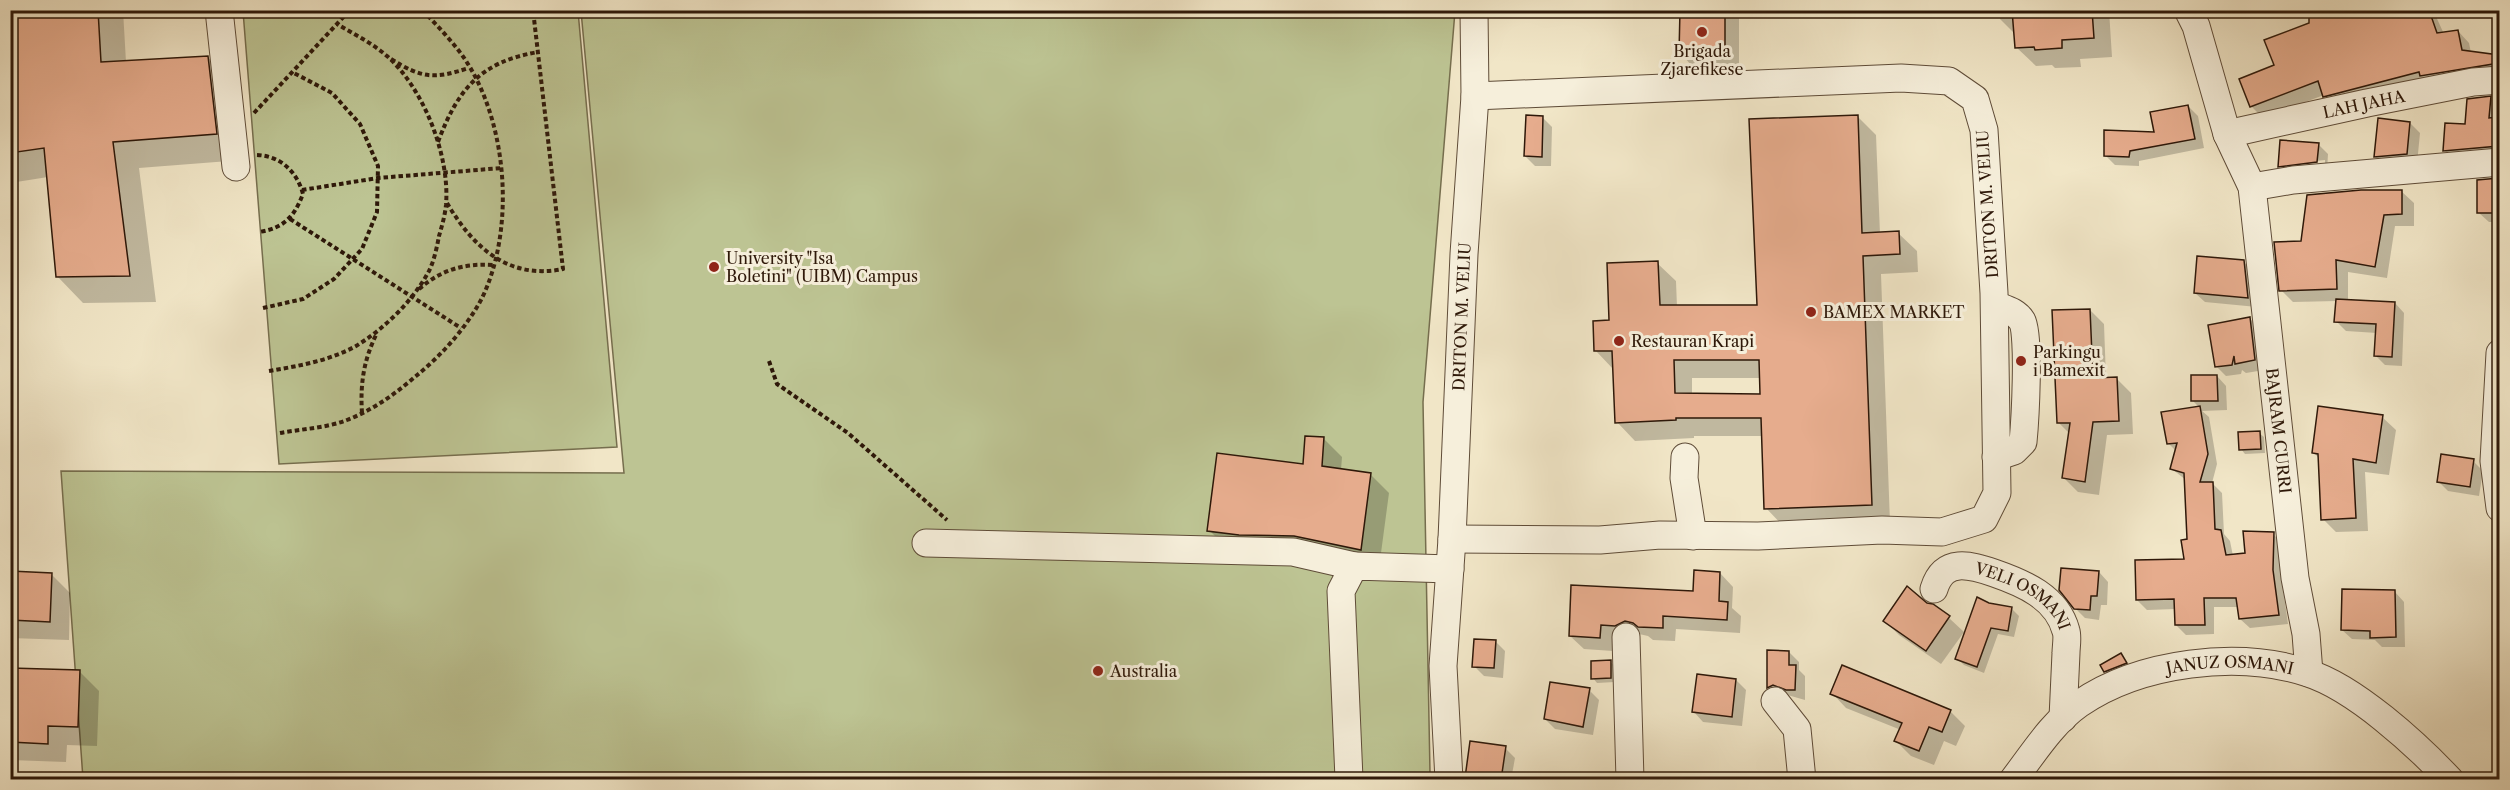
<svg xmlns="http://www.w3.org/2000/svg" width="2510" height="790" viewBox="0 0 2510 790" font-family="'Libre Caslon Text',serif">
<rect width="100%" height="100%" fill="#f1e6c7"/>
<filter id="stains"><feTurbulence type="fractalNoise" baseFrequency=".00333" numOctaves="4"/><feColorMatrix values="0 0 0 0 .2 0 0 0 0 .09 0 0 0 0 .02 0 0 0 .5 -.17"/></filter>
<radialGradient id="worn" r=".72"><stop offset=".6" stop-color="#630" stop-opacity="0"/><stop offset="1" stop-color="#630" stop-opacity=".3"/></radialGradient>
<g fill="#bdc493" stroke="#766e4e" stroke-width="1.5">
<path d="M243,11H578L617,447L279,464Z"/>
<path d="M581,11H1455L1423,402L1430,773L1423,779H83L61,471L624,473Z"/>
</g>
<g fill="#0003" fill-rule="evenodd">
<path d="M10,10H123L126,62L208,57L234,84L242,160L139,168L156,302L83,303L57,276L48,177L10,183Z"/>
<path d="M1681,10H1739V69H1695L1681,54Z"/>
<path d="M1999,10H2109L2112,57L2080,59L2081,67L2055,68L2052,65L2036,66L2016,47V35L2000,19Z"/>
<path d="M2310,10H2433L2444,34L2458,31L2469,43L2471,53L2500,56V76L2336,107L2324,95L2263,118L2251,106L2275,66L2311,24Z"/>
<path d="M2490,98L2500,107V158L2456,162L2445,151Z"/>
<path d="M2188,106L2198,116L2204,148L2139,161V166L2115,165L2105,155L2156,133Z"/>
<path d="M1857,116L1876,135L1880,234L1898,233L1917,251L1918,272L1881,274L1890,523L1784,527L1766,508L1763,436H1694V438L1635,441L1617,422L1614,370L1596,351L1611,322L1657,263L1676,281L1677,307L1758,306ZM1692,378H1761V396L1692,395Z"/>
<path d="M1542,117L1552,127L1551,166H1535L1525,156Z"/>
<path d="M2410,123L2420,133L2417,164L2385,166L2375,157Z"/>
<path d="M2318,144L2328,154L2327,171L2289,176L2280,166ZM2325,160V163L2288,167V164Z"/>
<path d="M2500,178V222H2489L2479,213V181Z"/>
<path d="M2401,191L2414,203V226H2395L2387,278L2348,272V301L2395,303L2404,313L2402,366L2385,365L2375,355L2377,333L2346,331L2336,321L2337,301L2293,302L2281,290L2302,243Z"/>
<path d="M2244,262L2253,272L2257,307L2205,302L2195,293Z"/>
<path d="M2090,310L2104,324L2106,379H2117L2131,393L2133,434L2107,435L2099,495L2078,492L2064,478L2070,434L2059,423Z"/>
<path d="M2250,319L2260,328L2264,370L2246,373L2242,370L2241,374L2226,376L2217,367Z"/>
<path d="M2217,376L2226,386L2227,410L2202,411L2209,417L2217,464L2212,483L2222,493L2224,534L2230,541L2233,556L2246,554L2273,534L2283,544L2282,581L2288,624L2250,628L2240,619L2239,607H2214V634L2186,635L2176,625V609L2147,610L2137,600L2185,560L2189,540L2186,480L2172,469L2176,451L2168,443L2199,407L2193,401Z"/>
<path d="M2382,417L2396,430L2389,475L2365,472L2368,531L2336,532L2323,519L2320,459L2313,452Z"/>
<path d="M2259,433L2264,437L2265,453L2245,454L2241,449Z"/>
<path d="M1324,439L1342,457L1341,470L1370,474L1389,493L1379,568L1228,549L1209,530L1304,466Z"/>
<path d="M2473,461L2483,471L2479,496L2448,491L2438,481Z"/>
<path d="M2099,572L2108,582L2107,605H2101L2099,620L2085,618L2075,608Z"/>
<path d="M10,573L51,574L70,593L69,640L10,638Z"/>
<path d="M1720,573L1733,587L1732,608L1741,616L1740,633L1676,629L1675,641L1653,640L1648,636L1639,634L1613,651L1584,649L1570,636L1695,592Z"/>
<path d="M2395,592L2404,602L2405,647H2382L2375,640L2352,639L2342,630Z"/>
<path d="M1927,605L1949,618L1964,632L1941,664L1899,635L1885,621Z"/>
<path d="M2012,609L2019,616L2014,637L1998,634L1984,673L1964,665L1957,658Z"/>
<path d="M1495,641L1505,651L1503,678L1484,676L1474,666Z"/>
<path d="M1789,652L1799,662V670L1805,676V700L1784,694L1778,697L1768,687Z"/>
<path d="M2121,654L2130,668L2110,676L2105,671Z"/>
<path d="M1610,662L1615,666V682L1597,683L1593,678Z"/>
<path d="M10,669L80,672L99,691L97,746L67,745L66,762L10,760Z"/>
<path d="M1736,680L1746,690L1742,726L1703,722L1694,712Z"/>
<path d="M1589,690L1599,700L1593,735L1555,729L1545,719Z"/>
<path d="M1832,693L1950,711L1965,726L1956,746L1944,741L1934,765L1911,756L1896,741L1901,730L1846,708Z"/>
<path d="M1505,748L1515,758L1511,780H1469L1466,777Z"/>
</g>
<g fill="#e6ac8d" stroke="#2e1809" stroke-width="1.5" fill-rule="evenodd">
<path d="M10,10H98L101,62L208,56L217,134L113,142L130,276L56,277L44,148L10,153Z"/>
<path d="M1680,10H1725V55L1679,54Z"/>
<path d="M2012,10H2092L2094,38L2062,40V48L2035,50L2034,47L2015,48Z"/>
<path d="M2309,10H2429L2437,33L2458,30L2462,50L2499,55V63L2420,76L2419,72L2323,97L2318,81L2250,107L2239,79L2274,65L2264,40L2309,23Z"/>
<path d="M2491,96L2489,118L2499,117V146L2443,151L2445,123L2465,124L2467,99Z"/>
<path d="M2188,105L2195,139L2130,151L2129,157L2104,156V130L2154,132L2150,112Z"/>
<path d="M1526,115L1543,116L1542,157L1524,156Z"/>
<path d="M1858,115L1862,233L1899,231L1900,254L1863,256L1872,505L1764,509L1761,418H1676V420L1615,423L1612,351H1594L1593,321L1609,320L1607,263L1658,261L1660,305H1757L1749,119ZM1674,360H1759L1760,394L1675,393Z"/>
<path d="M2378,118L2410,122L2407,154L2374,157Z"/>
<path d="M2280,140L2319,143L2317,162L2278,167Z"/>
<path d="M2499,178V213H2477V180Z"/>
<path d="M2361,190H2402V214L2384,215L2375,267L2336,260L2337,289L2279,291L2274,242L2301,241L2307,195Z"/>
<path d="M2197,256L2244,260L2248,298L2194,293Z"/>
<path d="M2336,299L2395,302L2392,357L2374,356L2376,324L2334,322Z"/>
<path d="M2090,309L2093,378L2117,377L2119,421L2093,422L2085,482L2062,478L2070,423H2057L2052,310Z"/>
<path d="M2250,317L2255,360L2235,364L2234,356L2232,365L2215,367L2208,325Z"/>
<path d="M2191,375H2217L2218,401H2191Z"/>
<path d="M2200,406L2208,454L2200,482H2213L2215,529L2221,530L2226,555L2245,553L2243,531L2274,532L2273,570L2279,615L2239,619L2236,598H2204L2205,625H2175L2174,599L2136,600L2135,560L2184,559L2181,540L2187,539L2184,473L2170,469L2177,443L2167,444L2161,412Z"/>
<path d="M2318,406L2383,415L2376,463L2353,459L2356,518L2321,520L2318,454L2312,453Z"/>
<path d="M2260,431L2261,449L2239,450L2238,432Z"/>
<path d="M1305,436L1324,437L1322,466L1371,473L1361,550L1294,536L1239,535L1207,531L1217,453L1303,464Z"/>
<path d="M2441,454L2474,459L2470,487L2437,482Z"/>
<path d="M2061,568L2099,571L2097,596H2091L2090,610L2074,609L2059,590Z"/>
<path d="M1694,570L1720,572L1719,601L1728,602L1727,620L1663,616V628L1638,627L1633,623L1625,621L1615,626L1601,625L1600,638L1569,636L1571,585L1693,591Z"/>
<path d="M10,571L52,573L50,622L10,620Z"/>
<path d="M1907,586L1927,603L1933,604L1950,616L1926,651L1883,621Z"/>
<path d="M2342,589L2395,590L2396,637L2370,638V631L2341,630Z"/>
<path d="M1977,597L1989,603L2012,607L2008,631L1991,628L1977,667L1955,659Z"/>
<path d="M1474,639L1496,640L1494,668L1472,667Z"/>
<path d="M1767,650L1789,651V665H1796L1795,690H1786L1773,685L1767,688Z"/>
<path d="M2121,653L2127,663L2104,672L2100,665Z"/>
<path d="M1611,660V678L1591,679V661Z"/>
<path d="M1842,665L1951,710L1942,732L1929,727L1919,751L1894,741L1902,723L1830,694Z"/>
<path d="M10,668L80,670L78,727L48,726V744L10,742Z"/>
<path d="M1697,674L1736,679L1732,717L1692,712Z"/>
<path d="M1550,682L1590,688L1583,727L1544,719Z"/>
<path d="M1470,741L1506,746L1501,780L1465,778Z"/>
</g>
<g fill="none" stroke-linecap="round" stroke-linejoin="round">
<defs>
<g id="minor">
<path d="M219,10L236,167"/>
<path id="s1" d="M2188,10L2196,26L2227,134L2252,187L2295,578L2306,634L2309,673"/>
<path id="s2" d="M2227,134L2367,103L2473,82L2500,80"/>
<path d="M2252,187L2293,180L2500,162"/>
<path d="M1995,305C2005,309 2016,311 2022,321C2030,335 2025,422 2023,442L2014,451L1996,457"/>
<path d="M2500,353L2494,461L2500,508"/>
<path d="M1685,457L1684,478L1693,536"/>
<path d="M1452,539L1600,540L1660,535L1758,536L1882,530L1942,532L1984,519L1997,493L1994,293L1984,130L1975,99L1949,81L1901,78L1475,96"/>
<path d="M926,543L1293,552L1354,566"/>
<path id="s3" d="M1934,589C1944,557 1970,565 1994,573C2023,583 2057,597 2066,631C2068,637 2066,647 2066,653C2065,675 2064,696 2063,718"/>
<path d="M1626,637L1630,780"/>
<path d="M1775,701L1797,729L1802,780"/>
<path d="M1349,779L1341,591L1354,566L1450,569"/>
<path id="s4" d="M1449,780L1443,666L1452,539L1464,254L1475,96L1474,10"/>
<path id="s5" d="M2013,780C2033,754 2052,723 2079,704C2140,662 2238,650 2308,673C2355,688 2416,744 2450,780"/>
</g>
</defs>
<use href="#minor" stroke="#5f4c38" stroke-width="29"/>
<g stroke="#2e1809" stroke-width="4" stroke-dasharray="4.5 3" stroke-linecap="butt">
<path d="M391,59C423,79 434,79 469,68"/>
<path d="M254,113L350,10"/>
<path d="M438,142C458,89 480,62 538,52"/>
<path d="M257,155C281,156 297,172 303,194C294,217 284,228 259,232"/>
<path d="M302,190L378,178L502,168"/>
<path d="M447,203C473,247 508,280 563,269L533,10"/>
<path d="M290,219L461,328"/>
<path d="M419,289C441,270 464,263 493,265"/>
<path d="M263,308L303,299L334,279L362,249L377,212L378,166L360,124L332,93L292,72"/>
<path d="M769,361L777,384L848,433L947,520"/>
<path d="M269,371C298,366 329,361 356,346C384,329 413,301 429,271C434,261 437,247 439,236C442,226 445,215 446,205C450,156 424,89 387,56C372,43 354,34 337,24"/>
<path d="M362,413C360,383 364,359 377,333"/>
<path d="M280,433C301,429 327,428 347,420C373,410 395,394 416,376C442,355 468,326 483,296C516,225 507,118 462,55C450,39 436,24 422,10"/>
</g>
<use href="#minor" stroke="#f6efdb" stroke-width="27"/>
</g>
<g fill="#8f2418" stroke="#f6efdb" stroke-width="2">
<circle cx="1702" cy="32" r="6"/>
<circle cx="714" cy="267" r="6"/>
<circle cx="1811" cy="312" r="6"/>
<circle cx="1619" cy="341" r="6"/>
<circle cx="2021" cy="361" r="6"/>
<circle cx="1098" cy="671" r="6"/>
</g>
<g text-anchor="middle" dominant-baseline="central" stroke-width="6" stroke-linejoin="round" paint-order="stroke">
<g font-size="16" fill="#2e1809" stroke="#f6efdb" text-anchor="start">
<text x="1702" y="51" text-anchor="middle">Brigada<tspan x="1702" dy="18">Zjarefikese</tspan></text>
<text x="726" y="258">University "Isa<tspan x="726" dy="18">Boletini" (UIBM) Campus</tspan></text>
<text x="1823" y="312">BAMEX MARKET</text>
<text x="1631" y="341">Restauran Krapi</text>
<text x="2033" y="352">Parkingu<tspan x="2033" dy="18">i Bamexit</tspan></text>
<text x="1110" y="671">Australia</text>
</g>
<g font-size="16" fill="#2e1809" stroke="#f6efdb">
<text stroke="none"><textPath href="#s2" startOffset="140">LAH JAHA</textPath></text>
<text transform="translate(1987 204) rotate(-94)">DRITON M. VELIU</text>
<text stroke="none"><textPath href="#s4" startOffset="464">DRITON M. VELIU</textPath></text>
<text stroke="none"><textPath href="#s1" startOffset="434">BAJRAM CURRI</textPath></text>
<text stroke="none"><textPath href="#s3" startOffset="110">VELI OSMANI</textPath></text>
<text stroke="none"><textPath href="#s5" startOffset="260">JANUZ OSMANI</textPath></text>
</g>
</g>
<rect width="2510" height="790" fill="none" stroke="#f1e6c7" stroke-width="36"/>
<rect x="12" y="12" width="2486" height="766" fill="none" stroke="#2e1809" stroke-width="3"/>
<rect x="18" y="18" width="2474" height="754" fill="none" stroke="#2e1809" stroke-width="1.5"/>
<rect width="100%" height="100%" filter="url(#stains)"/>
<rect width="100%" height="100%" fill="url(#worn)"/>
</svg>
